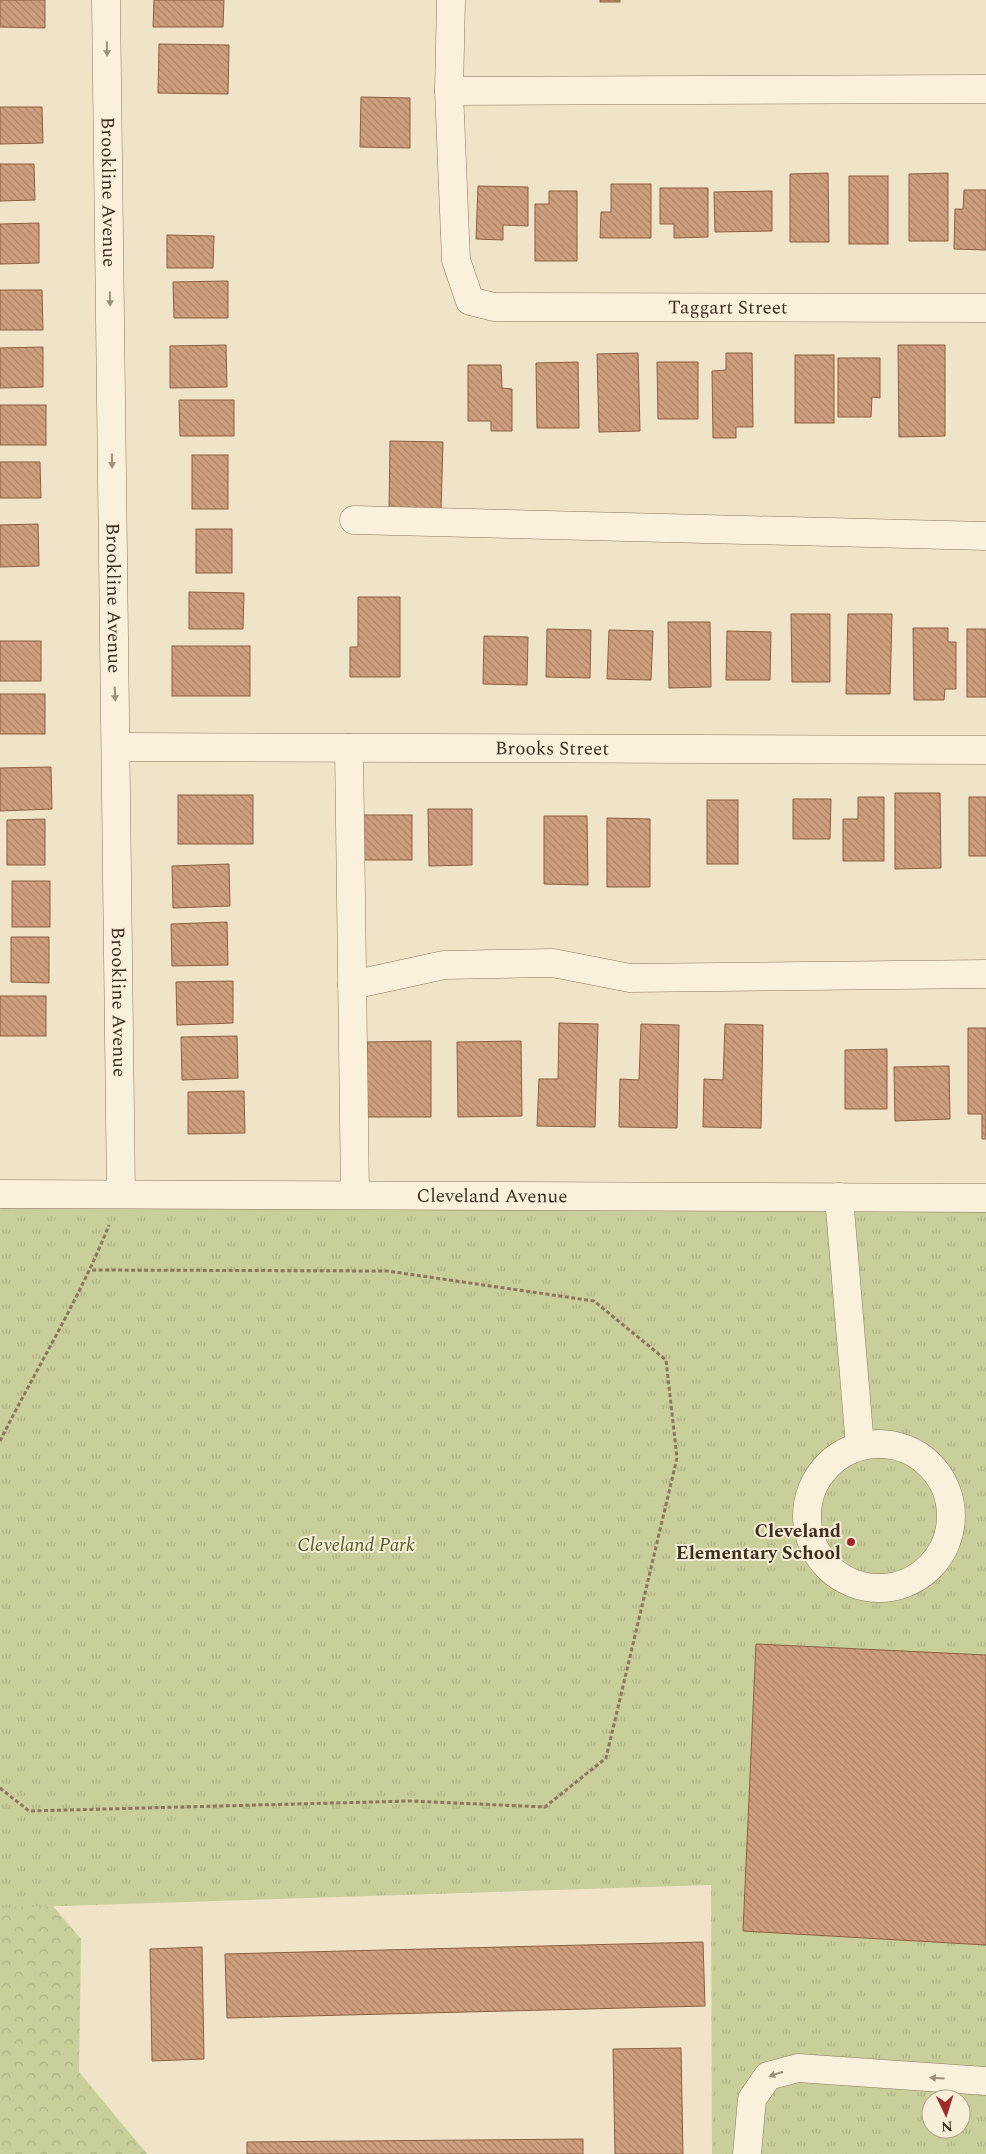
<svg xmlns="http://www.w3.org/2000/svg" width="986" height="2154" viewBox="0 0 986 2154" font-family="Spectral,serif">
<defs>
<pattern id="forest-crowns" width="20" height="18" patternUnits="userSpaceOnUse" patternTransform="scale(1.25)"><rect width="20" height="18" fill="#c9cf9b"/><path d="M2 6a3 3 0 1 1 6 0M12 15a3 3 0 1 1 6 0" fill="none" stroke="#aeb285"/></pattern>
<pattern id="park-tufts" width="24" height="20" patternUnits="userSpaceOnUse" patternTransform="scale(1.25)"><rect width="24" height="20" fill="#c9cf9b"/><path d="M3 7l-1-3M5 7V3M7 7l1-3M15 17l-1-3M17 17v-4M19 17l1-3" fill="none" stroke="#aeb285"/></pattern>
<pattern id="building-back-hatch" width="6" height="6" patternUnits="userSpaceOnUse" patternTransform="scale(1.25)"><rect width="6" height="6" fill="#cf9f7d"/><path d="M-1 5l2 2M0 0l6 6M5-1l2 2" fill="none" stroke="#a98266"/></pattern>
</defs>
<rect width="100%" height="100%" fill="#f0e4c8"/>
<path fill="url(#forest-crowns)" d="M0,1862L22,1870L81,1939L79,2072L147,2154H0Z"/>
<path fill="url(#park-tufts)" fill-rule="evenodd" d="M0,1194L986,1198V2154H712L711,1885L0,1908ZM931,2099H961V2129H931Z"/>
<g fill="url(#building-back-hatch)" stroke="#8d5f41">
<path d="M0,0H45V28L0,27Z"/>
<path d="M154,0H224L223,27H153Z"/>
<rect x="600" y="0" width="20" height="2"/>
<path d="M159,44L229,45L228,94L158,93Z"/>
<path d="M361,97L410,98V148L360,147Z"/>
<path d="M0,107H42L43,143L0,144Z"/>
<path d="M0,164H34L35,200L0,201Z"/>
<path d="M828,173L829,242H790V174Z"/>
<path d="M948,173V241H909V174Z"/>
<rect x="849" y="176" width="39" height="68"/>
<path d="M611,184H651V238H600L601,212H611Z"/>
<path d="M478,186L528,187V226L503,225V240L476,239Z"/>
<path d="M660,188H708V237L674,238V224H660Z"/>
<path d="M964,190H986V250L954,249L955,209H963Z"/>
<path d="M549,191H577V261H535V204H549Z"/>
<path d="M772,191V231L715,232L714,192Z"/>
<path d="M39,223V263L0,264V224Z"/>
<path d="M167,235L214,236L213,268H167Z"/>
<path d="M228,281V318H174L173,282Z"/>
<path d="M0,290H42L43,330H0Z"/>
<path d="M226,345L227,387L170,388V346Z"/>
<path d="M898,345H945V436L899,437Z"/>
<path d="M43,347V387L0,388V348Z"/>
<path d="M638,353L640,431L599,432L597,354Z"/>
<path d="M726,353H752L753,427H736V438H713L712,371L726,370Z"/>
<rect x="795" y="355" width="39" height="68"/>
<path d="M838,358H880V398L872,397L871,417H838Z"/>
<path d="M578,362L579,428H537L536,363Z"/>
<path d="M657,362H698V419H658Z"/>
<path d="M468,365H501L502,388L512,389V431H491V421H468Z"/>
<path d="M179,400H234V436H180Z"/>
<rect x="0" y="405" width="46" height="40"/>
<path d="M390,441L443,442L441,512H389Z"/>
<rect x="192" y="455" width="36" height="54"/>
<path d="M0,462H40L41,498H0Z"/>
<path d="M38,524L39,566L0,567V525Z"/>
<rect x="196" y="529" width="36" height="44"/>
<path d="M189,592L244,593L243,629H189Z"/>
<path d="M358,597H400V677H350V647H358Z"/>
<path d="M791,614H830V682H792Z"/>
<path d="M848,614H892L890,694H846Z"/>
<path d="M668,622H710L711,687L669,688Z"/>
<path d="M913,628H948V642H956V689H945L944,700H914Z"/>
<path d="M547,629L591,630L590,678L546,677Z"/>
<rect x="967" y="629" width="19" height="68"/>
<path d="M609,630L653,631L651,680L607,679Z"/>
<path d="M727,631L771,632L770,680H726Z"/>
<path d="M484,636L528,637L527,685L483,684Z"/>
<rect x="0" y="641" width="41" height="40"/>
<rect x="172" y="646" width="78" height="50"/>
<rect x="0" y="694" width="45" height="40"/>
<path d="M51,767L52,809L0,811V768Z"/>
<path d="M895,793H940L941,868L895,869Z"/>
<rect x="178" y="795" width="75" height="49"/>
<path d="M858,797H884V861H843V819H858Z"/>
<rect x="969" y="797" width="17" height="59"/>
<path d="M793,799H831L830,839H793Z"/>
<rect x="707" y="800" width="31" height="64"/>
<path d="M428,809H472V865L429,866Z"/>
<rect x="362" y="815" width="50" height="45"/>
<path d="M544,816H587L588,885L544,884Z"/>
<path d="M607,818L650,819V887H607Z"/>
<path d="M45,819V865H7V820Z"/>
<path d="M229,864L230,906L173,908L172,866Z"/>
<rect x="12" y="881" width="38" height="46"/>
<path d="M227,922L228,965L172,966L171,924Z"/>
<path d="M11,937H49V983L11,982Z"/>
<path d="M233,981V1023L177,1025L176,982Z"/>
<rect x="0" y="996" width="46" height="40"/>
<path d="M559,1023L598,1024L595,1127L537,1126L539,1079H558Z"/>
<path d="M641,1024L679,1025L677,1128L619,1127L620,1079L639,1080Z"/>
<path d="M725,1024L763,1025L761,1128L703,1127L704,1079L723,1080Z"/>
<path d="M968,1028H986V1139H982V1114H968Z"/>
<path d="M237,1036L238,1078L182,1080L181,1037Z"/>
<path d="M431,1041V1117H367V1042Z"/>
<path d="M521,1041L522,1116L458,1117L457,1042Z"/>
<path d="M887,1049V1109H845V1050Z"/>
<path d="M949,1066L950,1119L895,1121L894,1067Z"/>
<path d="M244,1091L245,1133L188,1134V1092Z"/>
<path d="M756,1644L986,1655V1945L743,1931Z"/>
<path d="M703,1942L705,2006L227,2018L225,1954Z"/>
<path d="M202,1947L204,2059L152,2061L150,1949Z"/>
<path d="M681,2048L683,2154H615L613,2049Z"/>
<path d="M583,2139V2154H247V2142Z"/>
</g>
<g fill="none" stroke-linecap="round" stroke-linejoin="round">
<defs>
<g id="minor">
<path id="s1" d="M106,0L121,1194"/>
<path id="s2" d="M451,0L449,91L456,260L470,301L494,307L986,308"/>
<path d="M449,91L986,89"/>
<path d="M354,520L986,536"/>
<path id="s3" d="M117,747L986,750"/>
<path d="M349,748L355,1195"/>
<path d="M352,985L444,965L553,963L630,978L986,974"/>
<path id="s4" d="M0,1194L986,1198"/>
<path d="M839,1197L860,1446"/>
<circle cx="879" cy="1516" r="72"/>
<path d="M747,2154L752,2099L768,2076L798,2068L986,2081"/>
</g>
</defs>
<use href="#minor" stroke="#8d765c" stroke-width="29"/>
<g stroke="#8d765c" stroke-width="3" stroke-dasharray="4 2.5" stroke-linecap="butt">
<path d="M0,1441C36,1369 79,1300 109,1225"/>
<path d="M0,1788L29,1811L410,1801L545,1807L606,1758L677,1458L666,1360L594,1301L387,1271L91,1270"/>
</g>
<use href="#minor" stroke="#faf1dc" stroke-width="28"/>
</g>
<defs><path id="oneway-solid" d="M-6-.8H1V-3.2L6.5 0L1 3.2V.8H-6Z" transform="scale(1.25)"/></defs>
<g fill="#9c907e">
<use href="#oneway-solid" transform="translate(107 49) rotate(89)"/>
<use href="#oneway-solid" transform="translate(110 299) rotate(89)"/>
<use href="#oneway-solid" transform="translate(112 461) rotate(89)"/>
<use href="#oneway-solid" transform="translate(115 694) rotate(88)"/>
<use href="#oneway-solid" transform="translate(776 2074) rotate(163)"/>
<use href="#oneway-solid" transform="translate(937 2078) rotate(-176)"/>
</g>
<circle fill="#9e2a2b" stroke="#f7eed8" stroke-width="2" cx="851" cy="1542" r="5"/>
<g text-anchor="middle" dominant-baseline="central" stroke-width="4" stroke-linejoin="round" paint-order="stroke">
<g font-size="19" fill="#3d2e20" stroke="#f7eed8">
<text stroke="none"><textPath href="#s1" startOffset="192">Brookline Avenue</textPath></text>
<text stroke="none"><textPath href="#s2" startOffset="562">Taggart Street</textPath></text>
<text stroke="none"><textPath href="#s1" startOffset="598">Brookline Avenue</textPath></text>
<text stroke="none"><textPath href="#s3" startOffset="435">Brooks Street</textPath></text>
<text stroke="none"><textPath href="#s1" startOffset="1002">Brookline Avenue</textPath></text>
<text stroke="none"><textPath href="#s4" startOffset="492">Cleveland Avenue</textPath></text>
</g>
<g font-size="19" font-weight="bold" fill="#3d2e20" stroke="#f7eed8" text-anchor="end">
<text x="841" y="1531">Cleveland<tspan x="841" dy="22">Elementary School</tspan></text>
</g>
<g font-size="19" font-style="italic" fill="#4d5a26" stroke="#f7eed8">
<text x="356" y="1545">Cleveland Park</text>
</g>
</g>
<g transform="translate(946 2114) rotate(176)"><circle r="24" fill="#f7eed8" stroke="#ada18e"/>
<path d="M0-4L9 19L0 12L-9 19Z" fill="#9e2a2b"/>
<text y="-8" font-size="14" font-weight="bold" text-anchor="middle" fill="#3d2e20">N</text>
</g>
</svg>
